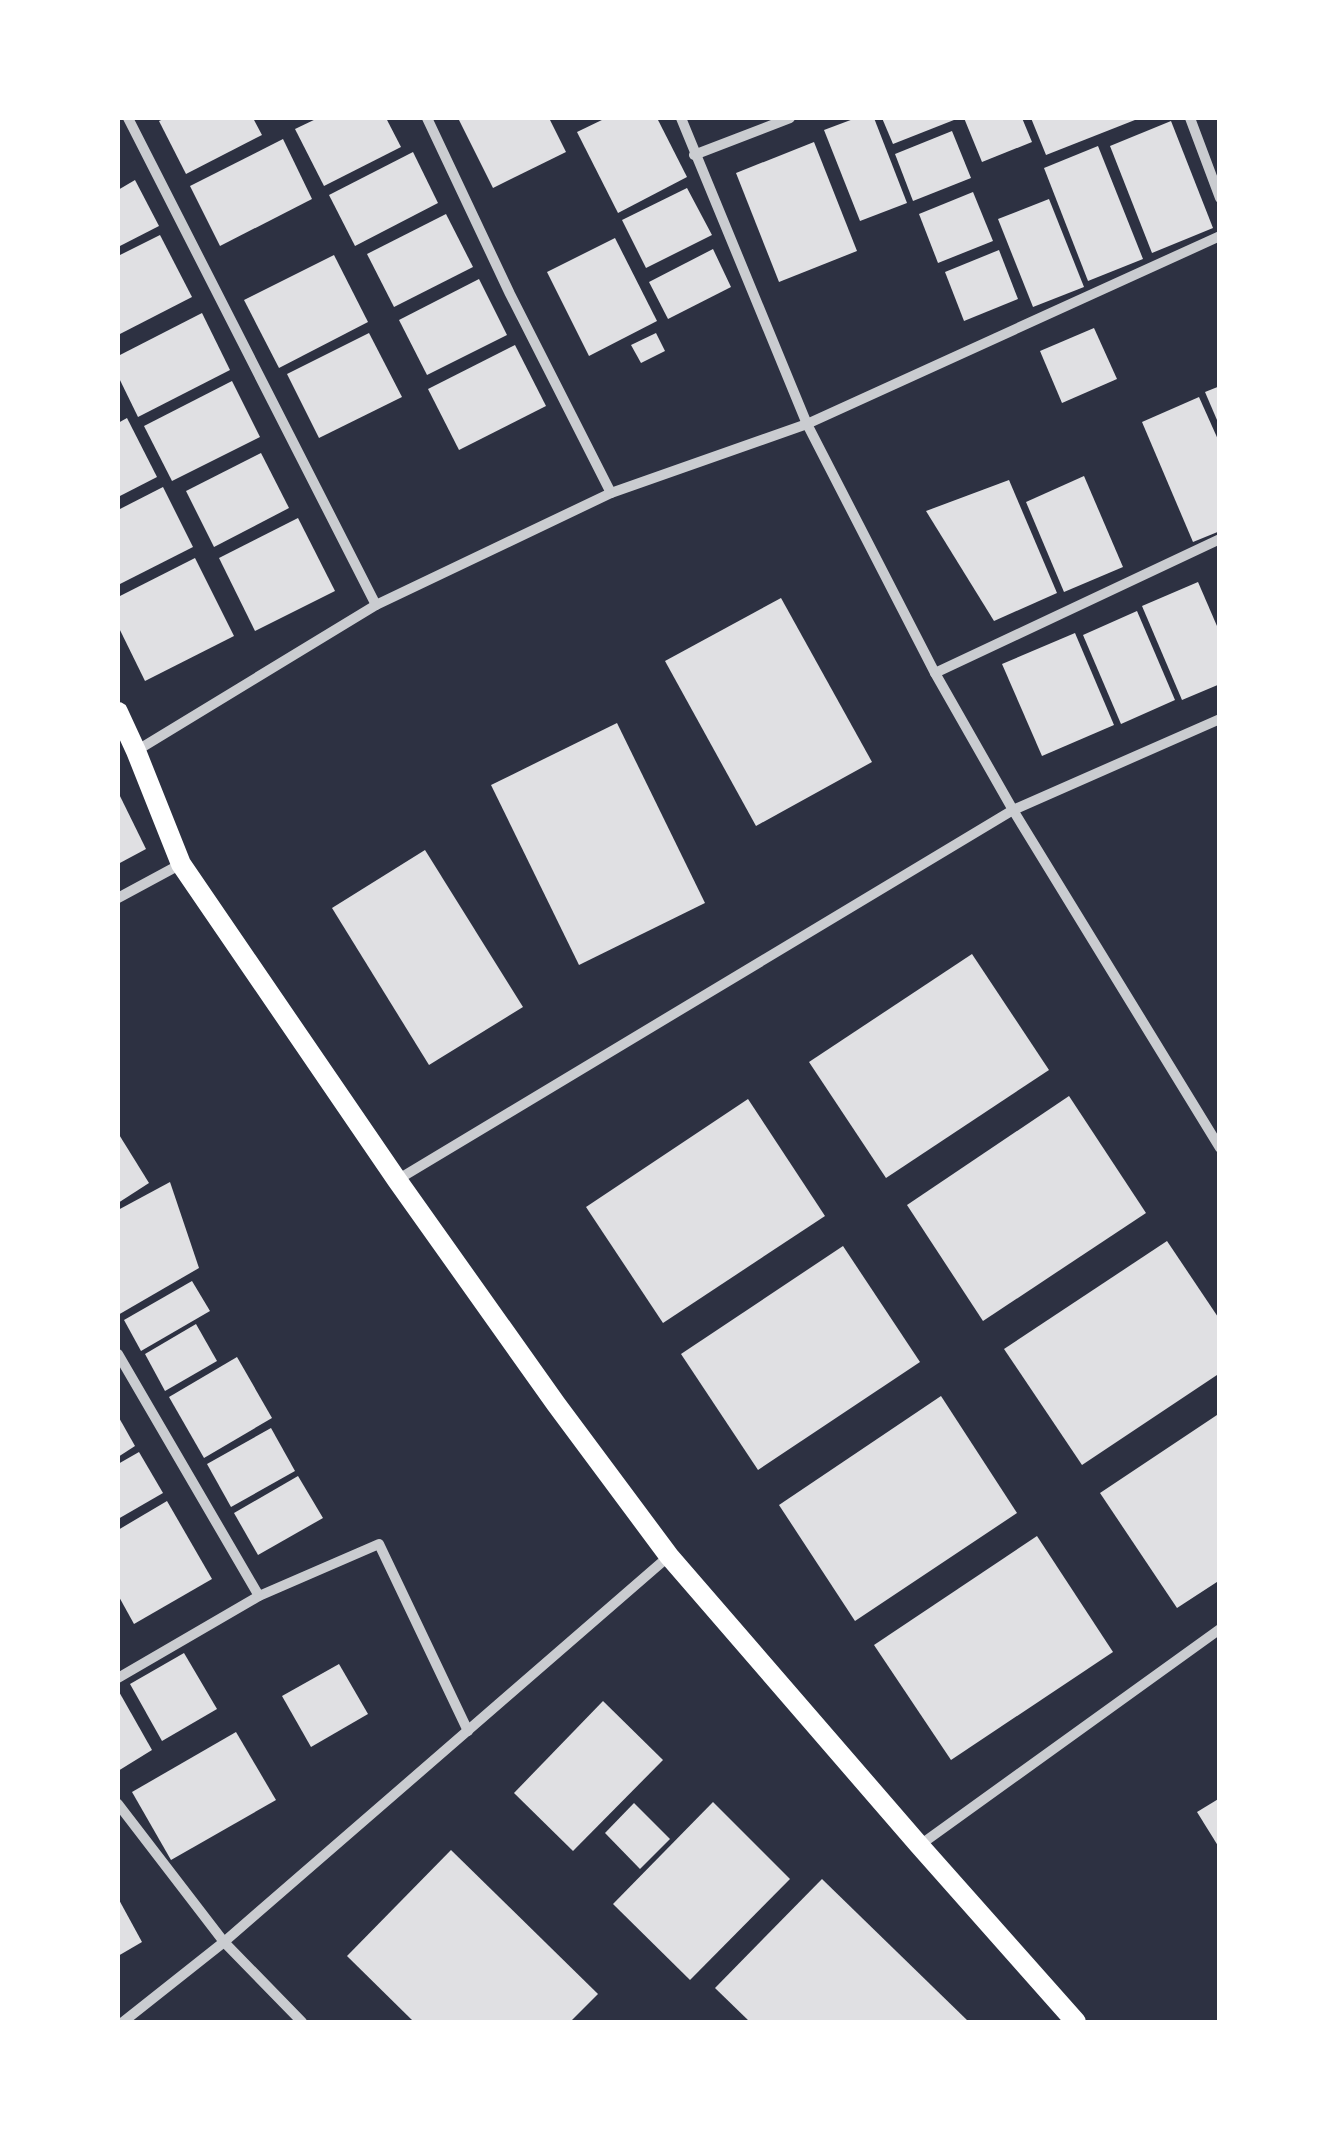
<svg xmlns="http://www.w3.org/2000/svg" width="1337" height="2140" viewBox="0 0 1337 2140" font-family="'Nunito Sans',sans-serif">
<rect width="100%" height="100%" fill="#2d3142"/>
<g fill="#e0e0e3">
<path d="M166,118H253L262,135L186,174L159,121Z"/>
<path d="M318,118H386L401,147L324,186L295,129Z"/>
<path d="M458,118H549L566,152L493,188Z"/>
<path d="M606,118H657L687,177L618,213L577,132Z"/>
<path d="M856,118H874L907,203L860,221L824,130Z"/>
<path d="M882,118H959L893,144Z"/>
<path d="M964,118H1022L1032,142L982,162Z"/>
<path d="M1031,118H1140L1046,155Z"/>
<path d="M1171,121L1213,228L1152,253L1110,146Z"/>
<path d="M952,131L971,178L913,201L895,154Z"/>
<path d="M283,139L312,199L220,246L190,186Z"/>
<path d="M814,142L857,251L779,282L736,173Z"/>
<path d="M1098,146L1143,259L1088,281L1044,168Z"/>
<path d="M413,152L438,203L355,246L329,195Z"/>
<path d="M135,180L159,226L118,247V190Z"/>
<path d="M687,188L712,235L646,268L622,220Z"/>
<path d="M973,192L993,241L938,263L919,214Z"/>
<path d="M1049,199L1084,287L1033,307L998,219Z"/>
<path d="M446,214L473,267L394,307L367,254Z"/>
<path d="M160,235L192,297L118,335V256Z"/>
<path d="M615,238L657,321L589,356L547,272Z"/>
<path d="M713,249L731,287L668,319L649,282Z"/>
<path d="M999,250L1018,299L964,321L945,272Z"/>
<path d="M334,255L368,322L279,368L244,300Z"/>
<path d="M479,279L507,335L427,375L399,320Z"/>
<path d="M202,313L230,370L138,417L118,376V356Z"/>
<path d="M1094,328L1117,379L1062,403L1040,351Z"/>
<path d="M369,333L402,397L319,438L287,374Z"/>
<path d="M656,333L665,351L641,363L631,345Z"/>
<path d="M515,345L546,406L459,450L428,389Z"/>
<path d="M232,381L260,437L172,481L144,426Z"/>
<path d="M1220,386V427L1205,392Z"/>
<path d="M1199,397L1220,444V531L1193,542L1142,422Z"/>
<path d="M127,418L157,477L118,497V423Z"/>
<path d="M261,453L289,508L214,547L186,491Z"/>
<path d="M1084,476L1123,567L1064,592L1026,502Z"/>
<path d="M1009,480L1057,593L994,621L926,511Z"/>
<path d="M163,487L193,547L118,585V510Z"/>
<path d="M298,518L335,591L255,631L219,558Z"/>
<path d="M195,558L234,636L145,681L118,626V597Z"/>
<path d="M1198,582L1220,633V684L1182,700L1142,606Z"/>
<path d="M781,598L872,762L756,826L665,661Z"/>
<path d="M1137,611L1175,700L1121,724L1083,635Z"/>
<path d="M1075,633L1114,725L1042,756L1002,664Z"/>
<path d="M617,723L705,903L579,965L491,785Z"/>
<path d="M118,792L146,849L118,864Z"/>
<path d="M425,850L523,1007L429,1065L332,908Z"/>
<path d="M972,954L1049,1070L886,1178L809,1062Z"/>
<path d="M1069,1096L1146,1213L983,1321L907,1205Z"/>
<path d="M748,1099L825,1216L663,1323L586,1207Z"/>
<path d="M118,1133L149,1183L118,1203Z"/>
<path d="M170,1182L199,1268L118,1315V1210Z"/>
<path d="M1167,1241L1220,1320V1373L1082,1465L1004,1349Z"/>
<path d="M843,1246L920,1362L758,1470L681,1354Z"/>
<path d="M192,1281L210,1311L141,1351L124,1320Z"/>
<path d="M196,1324L217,1361L165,1391L145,1354Z"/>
<path d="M237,1357L272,1418L204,1458L169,1397Z"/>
<path d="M941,1396L1017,1513L855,1621L779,1505Z"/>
<path d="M1220,1413V1580L1177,1608L1100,1493Z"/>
<path d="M118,1416L135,1446L118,1457Z"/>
<path d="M271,1428L295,1471L231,1507L207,1464Z"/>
<path d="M139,1452L163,1493L118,1519V1464Z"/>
<path d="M298,1476L323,1518L258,1555L234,1513Z"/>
<path d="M167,1501L212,1579L134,1624L118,1595V1530Z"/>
<path d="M1037,1536L1113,1652L951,1760L874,1645Z"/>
<path d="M184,1653L217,1709L162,1741L130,1684Z"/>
<path d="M339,1664L368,1714L311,1747L282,1696Z"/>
<path d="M118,1690L152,1750L118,1771Z"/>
<path d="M603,1701L663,1760L573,1851L514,1793Z"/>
<path d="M236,1732L276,1800L171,1860L132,1792Z"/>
<path d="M1220,1798V1849L1197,1812Z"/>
<path d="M713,1802L790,1879L690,1980L613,1904Z"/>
<path d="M634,1803L670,1839L640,1869L605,1833Z"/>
<path d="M451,1850L598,1994L570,2022H414L347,1956Z"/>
<path d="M822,1879L969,2022H750L715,1988Z"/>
<path d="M118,1898L142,1942L118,1956Z"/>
</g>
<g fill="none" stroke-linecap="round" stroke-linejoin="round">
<g stroke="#caccd0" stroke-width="10">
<path d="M128,118L376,605"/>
<path d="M427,118L510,294L611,493"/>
<path d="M681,118L807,424L935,673L1013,810L1220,1148"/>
<path d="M1190,118L1220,198"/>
<path d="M694,155L790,118"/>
<path d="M935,673L1220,539"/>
<path d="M136,751L376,605L611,493L807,424L1220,236"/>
<path d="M118,898L181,864"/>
<path d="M397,1180L1013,810L1220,719"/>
<path d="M118,1354L259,1596"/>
<path d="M118,1678L259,1596L379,1544L468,1731"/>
<path d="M118,1804L224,1942L302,2022"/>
<path d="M920,1845L1220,1629"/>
<path d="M123,2022L224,1942L669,1556"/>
</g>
<path stroke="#fff" stroke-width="20" d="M118,712L136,751L181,864L397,1180L556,1404L669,1556L919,1845L1076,2022"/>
</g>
<rect width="1337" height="2140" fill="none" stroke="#ffffff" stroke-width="240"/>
</svg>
